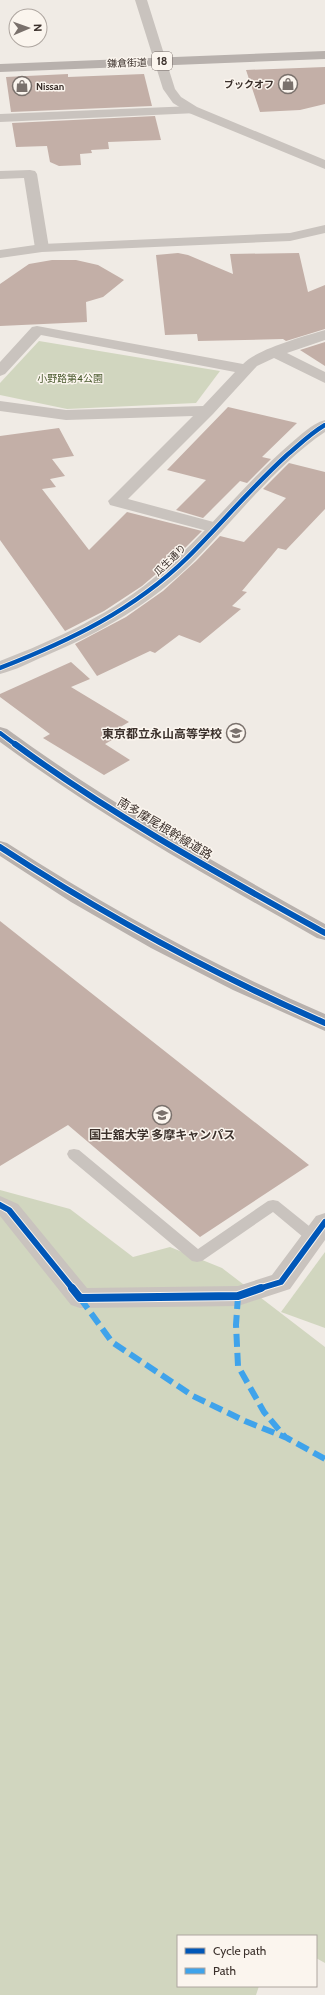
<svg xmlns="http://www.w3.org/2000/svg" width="325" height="1995" viewBox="0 0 325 1995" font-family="Cabin,'Noto Sans JP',sans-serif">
<rect width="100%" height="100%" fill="#f0ebe5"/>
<g fill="#d1d6bf">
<path d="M39,341L220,371L196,403L67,409L0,395V383Z"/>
<path d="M0,1190L70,1209L133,1257L170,1247L222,1268L325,1347V1963L316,1958V1936H178V1986H259L256,1995H0Z"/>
<path d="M325,1252V1328L281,1312Z"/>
</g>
<g fill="#c3afa7">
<path d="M325,67V104L300,110L260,112L246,70Z"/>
<path d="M68,74V77L144,74L152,106L11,112L6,77Z"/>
<path d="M155,116L161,140L108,142L109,149L91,150L92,153L80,154L81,165L59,166L50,162L47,146L16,147L12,123Z"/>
<path d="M178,253L188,255L233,274L230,254L299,253L308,292L325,285V329L286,341L283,339L198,341L197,334L165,335L156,255Z"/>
<path d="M52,260H76L98,265L124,280L103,297L86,302L87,322L0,326V284L29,264Z"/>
<path d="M325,342V366L300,350Z"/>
<path d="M228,407L297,423L262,457L271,459L247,483L240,481L203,518L176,510L206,480L167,470Z"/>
<path d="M59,428L74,456L52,459L65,476L50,479L56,487L42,489L89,550L127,512L202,531L177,556L142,586L104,611L65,631L0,540V436Z"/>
<path d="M289,463L325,472V509L286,550L278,548L242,591L247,592L232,606L241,609L200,643L179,635L155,653L150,651L97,676L75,644L126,617L163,591L196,561L220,536L244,542L286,498L263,489Z"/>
<path d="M71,662L90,679L71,687L129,722L110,733L117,737L105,744L130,760L104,775L43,738L50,734L0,697V694Z"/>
<path d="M0,921L309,1165L200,1237L68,1125L0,1166Z"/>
</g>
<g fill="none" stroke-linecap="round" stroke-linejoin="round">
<path fill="#c9c3be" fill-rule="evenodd" d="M74,1149L79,1150L198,1249L268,1201L273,1200L278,1201L319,1234L321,1238L319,1242L314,1243L309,1242L273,1212L202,1261L197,1262L192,1261L69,1158L67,1154L69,1150Z"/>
<g fill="#c9c3be" fill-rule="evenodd">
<path d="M193,106L199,110L197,113L0,122V114Z"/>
<path d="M30,170L35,171L37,174L49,248L47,251H37L35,248L24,178L0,179V171Z"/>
<path d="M37,326L243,364C257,349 305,336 325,330V340L287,353L325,372V383L274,358L257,366L213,414L128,499L221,524L224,528L221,532L215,533L110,505L108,501L193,416L66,420L0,411V401L66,410L203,406L235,372L41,335L5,374L0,376V362L32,327Z"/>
<path d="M0,1196L18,1204L87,1288L238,1286L272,1275L316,1216L325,1213V1240L290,1289L238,1306L80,1308L71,1305L0,1216Z"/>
</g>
<g fill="#c9c3be" fill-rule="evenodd">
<path d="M135,0H147L175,89L181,97L197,107L325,160V169L189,113L173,103L163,89Z"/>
<path d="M325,225V233L290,241L42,252L0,258V250L42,244L290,233Z"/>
<path d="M325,420V432C277,464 236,518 195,560C153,603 100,633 45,656C31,662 16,670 0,674V661C57,639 114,613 161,572C207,533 244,484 290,444C301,435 311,424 325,420Z"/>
</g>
<g fill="#b8b1ad" fill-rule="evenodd">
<path d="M325,51V59L0,72V64Z"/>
<path d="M0,727L7,729C108,803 216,863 325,924V940L317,938C209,877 100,816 0,742Z"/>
<path d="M0,841L7,843C109,909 214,966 325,1014V1031L233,990L151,948L71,902L0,856Z"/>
</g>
<g stroke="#3fa3eb" stroke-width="6" stroke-dasharray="13 6" stroke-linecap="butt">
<path d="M238,1296L236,1325L238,1366L264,1412L285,1437"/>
<path d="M80,1298L112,1342L193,1396L245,1421L287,1438L325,1459"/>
</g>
<defs>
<g id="cycleway-far2">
<path d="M0,668C69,641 134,610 187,558C221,524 252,487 287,455C299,445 311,433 325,425"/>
<path d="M0,733L16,745"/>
</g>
<g id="cycleway-far1">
<path d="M15,744C113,816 219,874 325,933"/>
<path d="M0,847C104,915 211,973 325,1023"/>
<path d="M0,1205L9,1210L73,1289"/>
<path d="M258,1289L281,1282L325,1222"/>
</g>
<path id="cycleway" d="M72,1288L80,1298L238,1296L261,1288"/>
</defs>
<use href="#cycleway-far2" stroke="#fbf5ee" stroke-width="6"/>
<use href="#cycleway-far1" stroke="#fbf5ee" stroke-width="8"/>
<use href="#cycleway" stroke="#fbf5ee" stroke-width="10"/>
<use href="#cycleway-far2" stroke="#0057b8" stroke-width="4.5"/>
<use href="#cycleway-far1" stroke="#0057b8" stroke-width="6"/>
<use href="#cycleway" stroke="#0057b8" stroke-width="8"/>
</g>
<defs>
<symbol id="shop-ring" viewBox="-11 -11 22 22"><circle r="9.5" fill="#fbf5ee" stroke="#7a716c" stroke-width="1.5"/><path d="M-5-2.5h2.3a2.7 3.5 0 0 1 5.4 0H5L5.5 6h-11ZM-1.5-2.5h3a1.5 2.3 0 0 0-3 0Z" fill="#7a716c"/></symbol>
<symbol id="school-ring" viewBox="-11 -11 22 22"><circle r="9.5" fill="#fbf5ee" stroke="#7a716c" stroke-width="1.5"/><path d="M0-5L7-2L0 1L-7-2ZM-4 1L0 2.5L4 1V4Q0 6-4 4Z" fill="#7a716c"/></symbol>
<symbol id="university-ring" viewBox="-11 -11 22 22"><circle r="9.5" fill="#fbf5ee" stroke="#7a716c" stroke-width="1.5"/><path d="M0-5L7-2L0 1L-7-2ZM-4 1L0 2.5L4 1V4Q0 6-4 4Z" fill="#7a716c"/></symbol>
</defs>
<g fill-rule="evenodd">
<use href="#shop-ring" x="277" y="73" width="22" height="22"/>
<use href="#shop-ring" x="11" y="75" width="22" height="22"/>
<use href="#school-ring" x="225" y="722" width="22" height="22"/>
<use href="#university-ring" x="151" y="1104" width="22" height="22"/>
</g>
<g text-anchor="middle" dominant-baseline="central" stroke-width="3" stroke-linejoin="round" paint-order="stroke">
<g font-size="10" fill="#3b302b" stroke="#fbf5ee">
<text transform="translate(127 63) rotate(-2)">鎌倉街道</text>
<text transform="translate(170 560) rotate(-44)">瓜生通り</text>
</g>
<g font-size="10" font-weight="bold" fill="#3b302b" stroke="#fbf5ee" text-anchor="end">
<text x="274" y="84">ブックオフ</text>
<text x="36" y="86" text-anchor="start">Nissan</text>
</g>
<g font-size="10" fill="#4a5a2e" stroke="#fbf5ee">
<text x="70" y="378">小野路第4公園</text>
</g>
<rect fill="#fbf5ee" stroke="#756b66" stroke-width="1" x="152" y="52" width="20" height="18" rx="3"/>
<g font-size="11" font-weight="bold" fill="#3b302b">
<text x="162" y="61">18</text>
</g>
<g font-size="12" font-weight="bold" fill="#3b302b" stroke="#fbf5ee" text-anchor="end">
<text x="222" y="733">東京都立永山高等学校</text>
<text x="162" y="1134" text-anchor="middle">国士舘大学 多摩キャンパス</text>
</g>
<g font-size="12" fill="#3b302b" stroke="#fbf5ee">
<text transform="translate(165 828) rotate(31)">南多摩尾根幹線道路</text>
</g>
</g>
<rect x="177" y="1935" width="140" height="52" fill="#fbf5ee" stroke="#aea6a0"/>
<rect x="185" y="1948" width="20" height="6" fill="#0057b8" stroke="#aea6a0"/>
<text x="213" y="1955" font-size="12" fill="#3b302b">Cycle path</text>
<rect x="185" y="1968" width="20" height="6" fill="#3fa3eb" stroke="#aea6a0"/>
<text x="213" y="1975" font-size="12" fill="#3b302b">Path</text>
<g transform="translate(28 28) rotate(88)"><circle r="19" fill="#fbf5ee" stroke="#aea6a0"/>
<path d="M0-3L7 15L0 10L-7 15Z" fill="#7a716c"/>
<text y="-6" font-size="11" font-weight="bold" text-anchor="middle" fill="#3b302b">N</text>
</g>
</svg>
